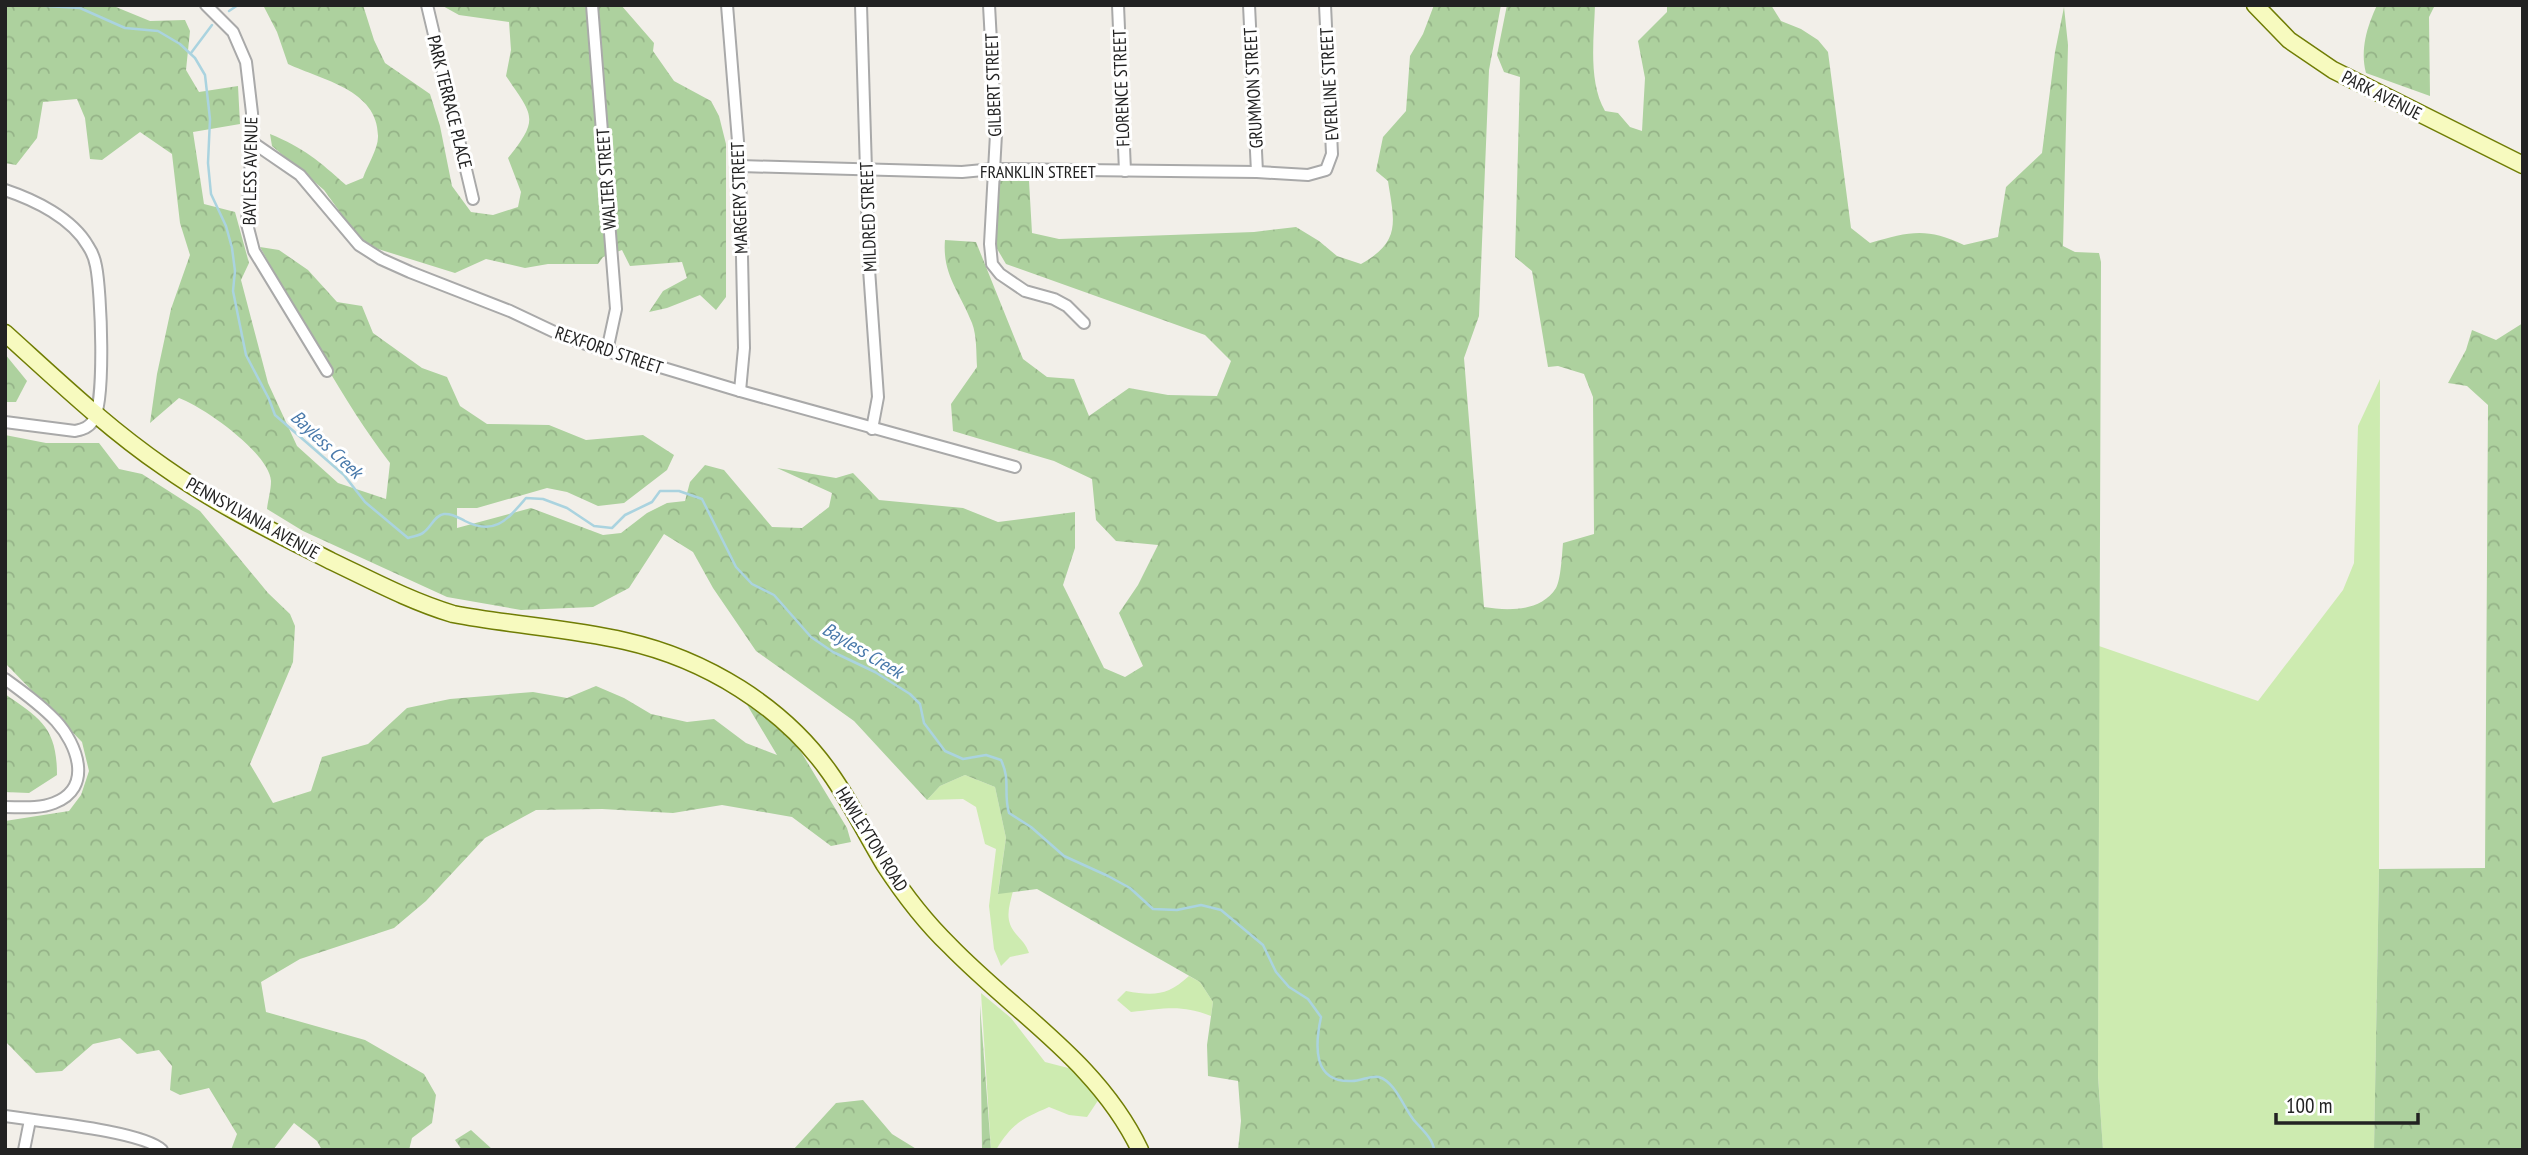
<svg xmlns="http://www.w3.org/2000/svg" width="2528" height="1155" viewBox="0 0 2528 1155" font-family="'PT Sans Narrow',sans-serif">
<defs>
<pattern id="forest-crowns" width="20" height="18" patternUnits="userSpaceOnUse" patternTransform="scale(1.75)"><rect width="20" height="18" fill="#add19e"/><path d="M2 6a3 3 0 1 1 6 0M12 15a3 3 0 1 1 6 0" fill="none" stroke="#95b388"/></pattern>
</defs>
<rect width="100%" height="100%" fill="#f2efe9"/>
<g fill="#cdebb0">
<path d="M2380,379L2379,869L2374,1150H2103L2098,1076L2099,646L2258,701L2343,590L2354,563L2358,426Z"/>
<path d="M965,775L995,787L1006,838L998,893L1013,891C1009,907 1004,920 1016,934C1022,941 1026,944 1029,953L1010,957L1001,966L994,949L989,906L996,849L985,844L976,807L963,799L927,800L940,786Z"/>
<path d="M1189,976L1200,982L1213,1002L1211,1016C1180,1004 1164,1009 1131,1012L1117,1000L1126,991C1154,996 1167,996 1189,976Z"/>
<path d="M981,993L1011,1018L1045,1062L1072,1069L1099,1099L1087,1117L1069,1115L1049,1107C1022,1119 1012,1123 996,1150H991Z"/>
</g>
<g fill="url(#forest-crowns)">
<path d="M5,5H111L150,21L185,20L190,31L186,70L199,92L238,86L240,124L193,132L204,204L235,212L249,263L241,280L268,383L297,446L338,483L386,499L390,463C339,396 301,320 260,247L279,250L308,270L337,302L362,306L373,333L422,368L447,377L460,406L487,424L549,425L586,440L643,435L674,455L667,470L624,503L598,506L567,492L547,488L477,508H457V528L531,508L603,535L621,533L647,513L667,503L685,501L690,482L705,465L724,470L772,527L802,528L829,507L832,493L777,468L836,478L853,473L879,500L963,508L998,522L1075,512V548L1063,585L1104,668L1125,677L1143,666L1119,613L1138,585L1158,545L1116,541L1096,520L1092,479L1054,461L953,431L951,404L977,367C976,353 977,336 972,323C960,292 942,275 945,240L976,242L1023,359L1047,377L1074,379L1089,416L1129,388L1168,395L1217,396L1231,361L1205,335L1006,264L996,247L997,181H1029L1032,233L1059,239L1254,232L1296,227L1319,241L1337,256L1361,264C1402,241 1394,221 1388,181L1376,171L1383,137L1406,111L1410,56L1423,34L1434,5H1501L1489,70L1479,316L1464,358L1484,607C1508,611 1541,612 1556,588C1561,579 1562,554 1563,543L1594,534L1593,397L1584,374L1558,366L1548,367L1532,271L1515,257L1520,77L1504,72L1497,55L1507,5H1595C1594,38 1588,82 1605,111L1618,113L1630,127L1642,131L1645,78L1638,41L1667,12V5H1771L1781,21L1801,29L1818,40L1828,52L1851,228L1870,243C1909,232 1926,227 1964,245L1998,237L2006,187L2042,153L2055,52L2064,7L2068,45L2063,246L2075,252L2099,253L2101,262L2098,1076L2103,1150H1238L1241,1121L1238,1081L1208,1076L1207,1045L1213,1002L1200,982L1037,889L998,894L1006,838L995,787L965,775L940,786L927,800L854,721L756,651L713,588L693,552L664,534L629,588L593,607L521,610L447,597L303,531L267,509C268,500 271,490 271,481C269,453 204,407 179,398L150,423L157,374L171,309L190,255L180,223L172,154L140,132L102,160L90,159L85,118L77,99L43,102L37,138L16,165L5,163Z"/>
<path d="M263,5H363L374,40L385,63L430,94L440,126L452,186L471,212L493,215L518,207L521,192L508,158C540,118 533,116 506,76L511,50L509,22L459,15L441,5H621L654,43L653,51L674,81L711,101L719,116L726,144V297L716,310L700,295L667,308L649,312L663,291L687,278L682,262L630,266L622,250L603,257L598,264H548L525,268L486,259L455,273L378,249L358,237L324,190L272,146L270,134C304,148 319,161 346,185L363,178C367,166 378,149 378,137C379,90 322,80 288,64L277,32Z"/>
<path d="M2377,5H2435L2429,17L2430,96L2366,73C2360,49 2367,27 2377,5Z"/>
<path d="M2523,323V1150H2374L2379,869L2485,868L2488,405L2467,386L2448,383L2466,350L2472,330L2496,340Z"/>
<path d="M5,354L27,381L16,402H5Z"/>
<path d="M5,435L46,443H99L119,469L142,474L200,511L268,593L290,614L295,626L293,662L250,764L273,803L311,791L322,757L368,744L407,708L450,699L533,692L567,698L596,686L624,698L651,714L687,722L714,719L746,743L777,755L746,703L792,737L847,828L851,842L831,846L792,817L722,805L673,813L602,809L536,810L485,838L426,901L394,928L300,959L261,982L266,1012L365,1040L424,1074L436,1095L432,1123L412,1138L409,1150H322L317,1141L294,1123L273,1150H231L237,1134L209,1088L180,1095L170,1090L172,1066L159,1050L137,1054L120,1038L93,1044L62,1071L36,1073L5,1041V821L69,811L81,795L89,771L82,742L5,663Z"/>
<path d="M5,694C41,719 57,728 57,775L29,793L5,792Z"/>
<path d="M980,1005L991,1150H980L982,1149Z"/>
<path d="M863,1100L892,1134L918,1150H793L836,1103Z"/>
<path d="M471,1130L493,1150H462L455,1140Z"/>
</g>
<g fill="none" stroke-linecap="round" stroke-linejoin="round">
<g stroke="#aad3df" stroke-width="2.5">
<path d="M30,5L80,8L125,28L158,31L180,44L195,58L205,75L210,119L208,163L211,194L226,226L232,248L235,271L233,291L246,355L269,399L275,415L344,475L365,502L408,538C414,536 420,536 424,532C431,527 435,515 444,514C452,513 459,518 465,521C495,536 507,520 526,498L543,499L567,508L594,526L612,528L625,515L652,502L660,491H679L702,499L736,567L752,584L774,595L811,637L833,652L875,672L910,694L920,704L924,723L945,751L963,759L986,755L1001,760C1011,781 1003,792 1009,813L1031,827L1064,856L1108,876L1130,888L1153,909L1177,910L1201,905L1221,910L1263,945L1276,972L1289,987L1308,999L1321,1017C1315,1045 1312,1083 1352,1081C1361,1081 1371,1075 1379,1077C1395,1082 1403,1106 1413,1119C1420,1128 1433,1138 1434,1150"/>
<path d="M229,11L238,5"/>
<path d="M191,53L212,25"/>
</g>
<defs>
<g id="street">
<path d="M206,5L233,32L246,62L252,113V142L247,224L254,251L327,371"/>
<path d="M427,5L473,199"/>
<path d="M592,5L616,309L607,351"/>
<path d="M727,5L740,166L744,348L740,391"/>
<path d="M861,5L869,269L878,397L872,429"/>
<path d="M989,5L996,134L990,244L992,264L1000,274L1025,291L1054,299L1067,306L1084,323"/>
<path d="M1118,5L1125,171"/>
<path d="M1249,5L1257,172"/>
<path d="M252,142L300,175L359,245L381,259L410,272L510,311L565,337L607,351L740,391L1015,467"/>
<path d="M740,166L962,172L994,169L1257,172L1308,175L1326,170L1332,154L1325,5"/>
<path d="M5,190C35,200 72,218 88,246C92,252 95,260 96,266C101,290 106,404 93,421C88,428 83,429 75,431L5,422"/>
<path d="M5,679C23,692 41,705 56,721C77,744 94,788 54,803C39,809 21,807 5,807"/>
<path d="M5,1116C36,1121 143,1131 162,1150"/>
<path d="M24,1150L30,1120"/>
</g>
<g id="secondary">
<path d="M2255,5L2289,40L2333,70L2523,165"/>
<path d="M5,333C56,379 107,428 164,467C216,504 274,532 331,561C371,580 410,601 453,614C510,625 569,628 625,641C705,659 783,706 830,773C850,801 866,834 884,864C903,893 925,922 950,946C1016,1014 1098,1062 1140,1150"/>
</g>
</defs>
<use href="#street" stroke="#a9a9a9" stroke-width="14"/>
<use href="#secondary" stroke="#707d05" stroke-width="19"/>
<use href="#street" stroke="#fff" stroke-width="10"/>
<use href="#secondary" stroke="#f7fabf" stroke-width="16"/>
</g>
<g text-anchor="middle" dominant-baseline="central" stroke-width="6" stroke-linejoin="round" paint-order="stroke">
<g font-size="18" fill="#222" stroke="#fff">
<text transform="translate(1329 84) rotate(-93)">EVERLINE STREET</text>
<text transform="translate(993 85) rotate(-92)">GILBERT STREET</text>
<text transform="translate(1121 88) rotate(-92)">FLORENCE STREET</text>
<text transform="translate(1253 88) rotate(-93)">GRUMMON STREET</text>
<text transform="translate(2382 95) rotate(27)">PARK AVENUE</text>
<text transform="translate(450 102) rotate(76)">PARK TERRACE PLACE</text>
<text transform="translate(250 171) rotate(-89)">BAYLESS AVENUE</text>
<text x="1038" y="171">FRANKLIN STREET</text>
<text transform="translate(606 179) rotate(-94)">WALTER STREET</text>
<text transform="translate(739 198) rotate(-92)">MARGERY STREET</text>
<text transform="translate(868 217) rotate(-92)">MILDRED STREET</text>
<text transform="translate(609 350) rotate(19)">REXFORD STREET</text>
<text transform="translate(253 518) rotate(29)">PENNSYLVANIA AVENUE</text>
<text transform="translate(872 839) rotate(58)">HAWLEYTON ROAD</text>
</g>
<g font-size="19" font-style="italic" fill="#4a7aab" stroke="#fff">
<text transform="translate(327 444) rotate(43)">Bayless Creek</text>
<text transform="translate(863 650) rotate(31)">Bayless Creek</text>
</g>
</g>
<rect width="2528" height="1155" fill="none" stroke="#222222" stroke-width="14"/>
<path d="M2276 1113v10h142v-10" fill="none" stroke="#222222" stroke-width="3.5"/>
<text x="2286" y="1113" font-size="21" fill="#222222" stroke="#ffffff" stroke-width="5" paint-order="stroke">100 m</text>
</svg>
